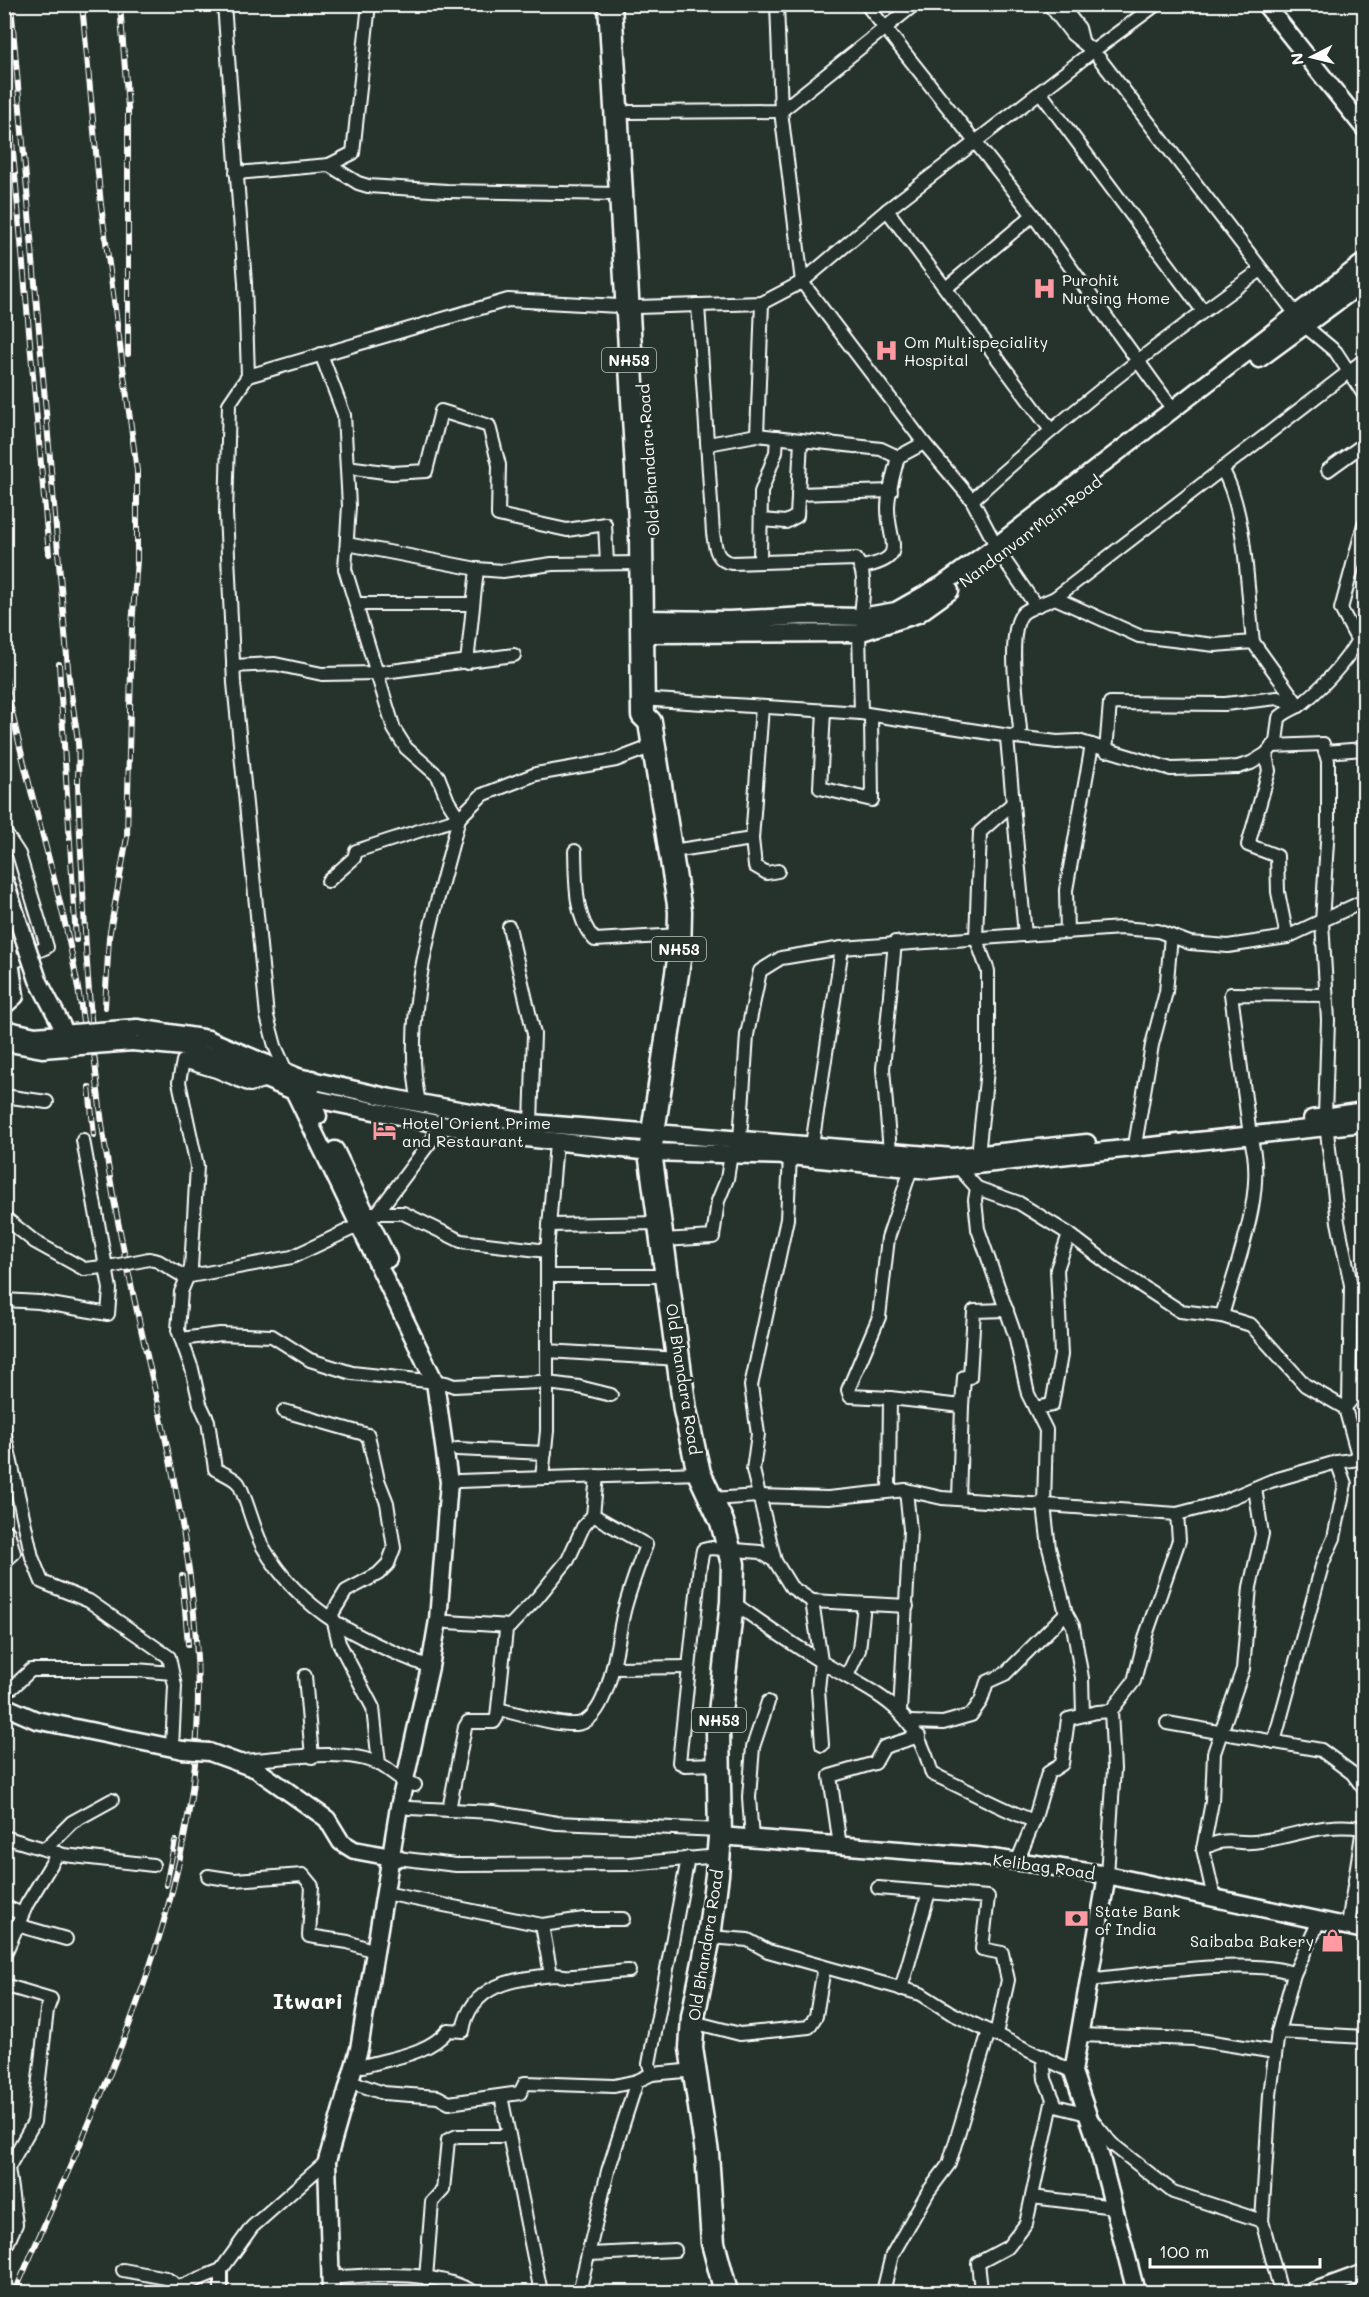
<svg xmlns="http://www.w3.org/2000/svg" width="1369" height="2297" viewBox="0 0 1369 2297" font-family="Mali,sans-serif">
<rect width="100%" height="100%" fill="#26332d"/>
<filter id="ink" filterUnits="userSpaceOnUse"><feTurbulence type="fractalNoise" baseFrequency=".0167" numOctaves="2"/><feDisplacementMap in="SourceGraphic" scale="12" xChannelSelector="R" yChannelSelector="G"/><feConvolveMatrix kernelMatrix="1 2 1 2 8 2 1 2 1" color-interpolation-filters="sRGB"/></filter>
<g filter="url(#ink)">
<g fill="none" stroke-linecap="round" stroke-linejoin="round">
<defs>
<g id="street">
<path d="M224,4L245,283L248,376L508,300L637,307L762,303L802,282L887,210L1093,51L1157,4"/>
<path d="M777,4L781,111L802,282L924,443L972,500L1001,555L1036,606C1032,608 1026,610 1023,613C1006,629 1018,706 1020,729L1016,737L861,713"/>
<path d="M866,4L1033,215L1174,411"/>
<path d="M1049,4L1072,34L1093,51"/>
<path d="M1060,4L1079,28L1082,40"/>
<path d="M1099,58L1305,326L1336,352L1364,395"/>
<path d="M1040,92L1203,311"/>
<path d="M629,112L781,111L915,4"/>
<path d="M329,165L353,153L369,4"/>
<path d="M236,173L329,165L358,183L368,186L447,191L620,194"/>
<path d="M887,210L1050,429"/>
<path d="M946,288L1033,215"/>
<path d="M698,305L713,533C715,547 716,561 732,563L856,559C868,575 862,598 861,617"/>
<path d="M321,354L344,415L349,506L345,569L394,729L406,748L438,776L448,801L459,818L482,795L536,774L616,760L653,746"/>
<path d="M248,376L229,404L226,513L234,683L267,1016L275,1046L286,1071"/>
<path d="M757,435L762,303"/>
<path d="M708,444L757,435L881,449L898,457"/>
<path d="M347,467L392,473L426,471L441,411L489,426L499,465L498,515L567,530L605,524L607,563"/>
<path d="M1222,469L1364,360"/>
<path d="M1328,470L1364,444"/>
<path d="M798,494L891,491"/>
<path d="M972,500C1063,417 1160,341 1261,270"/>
<path d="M762,520L786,522L797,516L801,440"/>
<path d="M347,544L477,569"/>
<path d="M760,562L761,492L776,452L777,437"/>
<path d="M862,567C910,558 888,543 888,508C888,492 894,473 898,457L924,443"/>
<path d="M1055,598L1222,469C1247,511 1247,592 1253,642"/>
<path d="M356,604H473"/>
<path d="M1036,606L1055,598L1139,636L1215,645L1253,642L1299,706"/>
<path d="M1358,641L1341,609L1364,524"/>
<path d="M467,663L477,569L503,571L552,564L641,563"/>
<path d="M233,666L275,664L322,674L376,673L514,655"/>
<path d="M655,700L861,713L859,633"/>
<path d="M824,711L820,788L872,800L871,715"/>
<path d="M1016,737L1057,742L1078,741L1171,769L1238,767L1251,763L1266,754L1276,742L1279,718C1286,711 1295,709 1303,703C1327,683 1350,657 1364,629"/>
<path d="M1007,738L1025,935"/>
<path d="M1272,746L1323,744L1328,761V826L1322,922L1328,1020L1325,1116L1338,1222L1351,1285L1349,1402"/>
<path d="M1106,751L1110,703L1225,704L1277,698L1299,706"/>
<path d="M1325,752L1364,749"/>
<path d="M1266,754L1269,771L1248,845L1277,856L1278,892L1287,937"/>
<path d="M4,831L19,854L47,947L11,963"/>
<path d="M752,839L762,707"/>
<path d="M575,851C576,880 574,919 595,940L679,935"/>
<path d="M672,851L752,839L755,866L767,873L778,871"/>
<path d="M328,881L354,858L356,851L459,818"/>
<path d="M509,927L534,1034L531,1123"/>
<path d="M1067,933L1066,890L1092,745"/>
<path d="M267,1080L250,1085L216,1071L183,1061L179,1082L197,1166L191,1268L181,1292L178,1330L192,1369L200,1404L208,1421L215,1469C222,1473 233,1477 238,1483C244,1490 255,1534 263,1547C301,1613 362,1641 430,1667"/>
<path d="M4,1096L47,1102"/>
<path d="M419,1103C400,1012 437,906 459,818"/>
<path d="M1249,1128L1231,994L1326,995"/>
<path d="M740,1139L747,1035L760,971L781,958L842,948L1121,928L1158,931L1190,943L1228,946L1287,937L1364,901"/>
<path d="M1136,1139L1152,1045L1166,992L1171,936"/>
<path d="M812,1145L842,948"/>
<path d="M890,1151L883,1069L895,942"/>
<path d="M978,1155L988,1061V971L976,938L980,832L1013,803"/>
<path d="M977,1188L975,1200L978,1229L1015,1335L1028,1394L1046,1430L1044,1505L1049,1548L1066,1613L1073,1626L1082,1678L1083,1715"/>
<path d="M377,1213L443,1125"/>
<path d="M4,1217L35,1242L84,1269L113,1266"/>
<path d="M359,1217L366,1213H403L461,1241L547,1251L556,1143"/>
<path d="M549,1225L660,1223"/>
<path d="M663,1240L713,1237L718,1201L727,1179L731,1154"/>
<path d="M547,1251V1351L679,1359"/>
<path d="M149,1259L158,1261L185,1277L292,1257L364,1223"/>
<path d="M547,1276H668"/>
<path d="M4,1300L39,1302L108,1314L110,1289L83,1140"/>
<path d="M1222,1316C1236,1264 1268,1189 1250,1137"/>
<path d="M181,1339L220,1334L272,1336L310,1360L352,1373L446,1383L454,1386L540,1382L579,1387L611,1395"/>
<path d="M890,1398L850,1396L848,1390L879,1317L888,1238L911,1169"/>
<path d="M1348,1404L1364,1383"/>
<path d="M1035,1408L1052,1405L1061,1355L1057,1269L1069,1234"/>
<path d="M284,1411L368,1435L378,1480L387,1503L394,1548L388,1564L378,1574L346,1591L332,1614L339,1643L373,1708L379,1764"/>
<path d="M4,1431L32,1557L42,1582L89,1601L169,1657L175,1686L172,1748"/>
<path d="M457,1449L545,1453"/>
<path d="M542,1478L547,1431V1351"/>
<path d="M459,1481L699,1473"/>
<path d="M889,1491L890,1398L962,1406L964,1377H970L974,1311L1007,1310"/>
<path d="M712,1499L758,1496L828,1498L906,1490L942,1498L1177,1514L1219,1503L1271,1481L1337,1462L1359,1459L1345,1408L1305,1385L1251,1325L1222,1316L1180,1311L1114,1268L1069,1234L1019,1203L977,1188L959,1168"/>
<path d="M959,1499L962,1406"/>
<path d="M4,1531L8,1532L14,1553L4,1562"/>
<path d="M775,1561L753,1470L758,1434L751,1386L787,1219L790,1156"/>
<path d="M812,1601L907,1606"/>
<path d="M732,1602C761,1622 790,1643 820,1661C877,1696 913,1703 932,1774C967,1789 998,1808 1034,1821L1017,1862"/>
<path d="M448,1622L510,1626"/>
<path d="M614,1668L689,1667"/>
<path d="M305,1676L312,1757"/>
<path d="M847,1676L859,1650L864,1604"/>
<path d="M4,1691L13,1687L31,1670H136L172,1673"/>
<path d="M498,1709C516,1713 570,1730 584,1722C612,1707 617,1639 624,1611C630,1588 638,1567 646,1545L593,1515"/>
<path d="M900,1712L910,1530L906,1490"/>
<path d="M910,1722L943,1723L971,1715L981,1701L987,1682L1005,1674L1066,1613"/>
<path d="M1167,1723L1321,1750L1352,1773L1364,1789"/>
<path d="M1274,1742L1323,1562L1334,1538L1345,1484L1337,1462"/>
<path d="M241,1761C280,1759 344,1747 379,1764C392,1770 400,1782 415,1785"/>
<path d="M718,1764L685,1765L679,1762L700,1565L703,1550L711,1548L760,1552L775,1561L791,1587L812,1601L821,1661L818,1689L822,1745"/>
<path d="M409,1808L493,1812L557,1823L720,1830"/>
<path d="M449,1810L465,1727L468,1722H494L497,1717L506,1630L537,1598L568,1560L583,1527L593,1515L597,1476"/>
<path d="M1034,1821L1048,1773L1062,1764L1068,1719L1097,1712L1111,1711"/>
<path d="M4,1837L64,1855L153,1865"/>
<path d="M752,1839L749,1797L753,1747L768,1702"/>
<path d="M840,1846L830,1776L875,1763L884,1747L919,1736"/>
<path d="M46,1848L72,1822L112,1800"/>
<path d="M1203,1849L1212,1802L1214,1753L1243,1669L1250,1587L1262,1534L1255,1488"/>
<path d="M397,1858L456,1865L630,1864L719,1856"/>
<path d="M1107,1875L1114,1769L1111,1711L1134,1681L1146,1635L1179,1540L1177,1514"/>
<path d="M208,1876L234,1880L303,1875L312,1886L309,1936L348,1942L374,1951"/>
<path d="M878,1888L988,1897L982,1949L1002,1953L1008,1980L996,2034"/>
<path d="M390,1894L542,1925L551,1975"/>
<path d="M1214,1898L1203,1849C1227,1834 1238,1846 1261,1841C1300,1835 1322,1822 1363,1828L1364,1824"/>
<path d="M4,1906L22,1914"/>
<path d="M17,1925L66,1939"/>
<path d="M542,1925L584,1919H623"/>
<path d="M1348,1925L1363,1828"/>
<path d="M709,1937L748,1940L768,1951L921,1994L951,2013L1073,2072"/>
<path d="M4,1956L27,1904L58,1853"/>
<path d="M1089,1980C1136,1975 1255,1956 1294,1974"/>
<path d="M4,1985L51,1999L47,2010L34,2122L8,2168L16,2224L4,2251"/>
<path d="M901,1989L929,1892"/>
<path d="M693,2022L740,2034L809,2027L816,2016L824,1968"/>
<path d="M1278,2032L1364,2037"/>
<path d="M1079,2035L1194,2039L1275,2052"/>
<path d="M1043,2056L1045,2079L1056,2106L1087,2114L1112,2144L1173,2192L1262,2221"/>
<path d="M363,2066C391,2058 429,2054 448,2030L463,2031C470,1984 515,1978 555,1975C561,1975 567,1977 573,1976C592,1975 610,1972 629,1971"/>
<path d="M652,2074L649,2064L688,1858"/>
<path d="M358,2084L383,2093L438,2097L449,2103L520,2093L525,2083L614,2086L637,2081L652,2074L695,2070"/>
<path d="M501,2096L541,2292"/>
<path d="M1032,2197L1114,2207"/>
<path d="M590,2254L675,2250"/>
<path d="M123,2270L166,2278L179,2287"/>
<path d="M221,2270V2292"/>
<path d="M340,2277C384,2274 434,2271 474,2292"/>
<path d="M426,2278L432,2202L443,2190L448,2140L457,2136H509"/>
<path d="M173,2292L179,2287L221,2270L252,2227L327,2161"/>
<path d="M579,2292L608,2171L637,2081"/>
<path d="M883,2292L892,2255L928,2192L949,2164L989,2031"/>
<path d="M975,2292L981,2290L978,2263L1008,2247L1026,2224L1053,2099"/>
<path d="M1281,2292L1262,2221L1270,2095L1278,2032L1294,1974L1320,1919"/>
</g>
<g id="secondary">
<path d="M1265,4L1364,128"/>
<path d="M1259,359L1364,282"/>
<path d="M643,619L729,620L806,616L861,617L896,611L942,585L996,546L1364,262"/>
<path d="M644,634L859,633L918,614L950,591"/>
<path d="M4,920L15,996L4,1006"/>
<path d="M137,1028L208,1039L298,1077L391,1098L531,1123L953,1157L1087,1143"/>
<path d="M132,1042L183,1047L218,1059L310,1098L482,1133L650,1152L790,1156L929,1170L1364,1123"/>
<path d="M298,1077L295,1093L435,1382L449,1482L438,1620L430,1667L399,1807L359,2049L327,2161L331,2292"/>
<path d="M312,1079L310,1098L318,1116"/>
<path d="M1312,1119L1364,1111"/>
<path d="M335,1150L388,1259"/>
<path d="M4,1706L36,1720L183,1750"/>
<path d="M209,1752L256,1769L327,1819L341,1842L354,1850L397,1858"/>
<path d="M720,1836L977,1856L1036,1864L1107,1875L1364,1930"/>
<path d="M1107,1875L1073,2072L1096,2139L1136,2292"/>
<path d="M1312,2292L1364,2273"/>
</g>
<path id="highway" d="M610,4L641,538L643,715L650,722L680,911L679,960L650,1152L685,1410L699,1473L722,1522L733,1564L732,1602L718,1731L720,1836L717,1875L709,1937L693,2017L691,2048L707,2153L713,2243L726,2292"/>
</defs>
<use href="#street" stroke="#fff" stroke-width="16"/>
<use href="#secondary" stroke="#fff" stroke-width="21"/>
<use href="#highway" stroke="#fff" stroke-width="27"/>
<use href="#street" stroke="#26332d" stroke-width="12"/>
<use href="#secondary" stroke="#26332d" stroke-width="16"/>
<use href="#highway" stroke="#26332d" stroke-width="22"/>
<defs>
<g id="rail">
<path d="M11,4L68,668C70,690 74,712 77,734C80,751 78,768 78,785C79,813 80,841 82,869C86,963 92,1059 106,1152C138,1367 223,1577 191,1797C166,1972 84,2131 15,2292"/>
<path d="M82,4L101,205L137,471V560L132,626L127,837L109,937L105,1007"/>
<path d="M120,4L128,108V354"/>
<path d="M4,52L49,554"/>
<path d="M59,664L76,940"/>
<path d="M4,671C25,792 70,908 84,1030"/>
<path d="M89,1087L94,1135"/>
<path d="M182,1576L188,1644"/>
<path d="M166,1885L175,1841"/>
</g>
</defs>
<use href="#rail" stroke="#fff" stroke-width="6"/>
<use href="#rail" stroke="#26332d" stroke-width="4" stroke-dasharray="11" stroke-linecap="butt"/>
<defs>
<path id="street-bridge" d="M114,1266L149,1259"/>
<g id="secondary-bridge">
<path d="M4,879L38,980L62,1026L70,1048"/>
<path d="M4,1029L35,1036L137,1028"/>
<path d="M4,1042L42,1049L132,1042"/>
<path d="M183,1750L209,1752"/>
</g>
</defs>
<use href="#street-bridge" stroke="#fff" stroke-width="16" stroke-linecap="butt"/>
<use href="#secondary-bridge" stroke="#fff" stroke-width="21" stroke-linecap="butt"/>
<use href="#street-bridge" stroke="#26332d" stroke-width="12"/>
<use href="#secondary-bridge" stroke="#26332d" stroke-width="16"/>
</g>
</g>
<defs>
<symbol id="hospital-bare" viewBox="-9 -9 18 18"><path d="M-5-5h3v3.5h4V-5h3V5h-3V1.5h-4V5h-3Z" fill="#ff9aa2" stroke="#26332d" stroke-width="2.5" paint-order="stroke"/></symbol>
<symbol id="hotel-bare" viewBox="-9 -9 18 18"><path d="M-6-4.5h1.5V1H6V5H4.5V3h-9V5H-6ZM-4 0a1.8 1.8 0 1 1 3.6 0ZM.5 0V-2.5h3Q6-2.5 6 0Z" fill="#ff9aa2" stroke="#26332d" stroke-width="2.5" paint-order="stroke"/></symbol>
<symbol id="bank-bare" viewBox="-9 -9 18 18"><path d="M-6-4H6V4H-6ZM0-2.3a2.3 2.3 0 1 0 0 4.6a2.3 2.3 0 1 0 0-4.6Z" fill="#ff9aa2" stroke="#26332d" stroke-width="2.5" paint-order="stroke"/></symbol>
<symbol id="shop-bare" viewBox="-9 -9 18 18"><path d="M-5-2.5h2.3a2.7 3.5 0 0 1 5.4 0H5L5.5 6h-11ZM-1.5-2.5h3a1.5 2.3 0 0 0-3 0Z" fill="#ff9aa2" stroke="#26332d" stroke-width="2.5" paint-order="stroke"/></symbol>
</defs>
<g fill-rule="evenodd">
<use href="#hospital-bare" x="1028" y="272" width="33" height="33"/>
<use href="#hospital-bare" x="870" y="334" width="33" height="33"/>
<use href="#hotel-bare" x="368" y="1114" width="33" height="33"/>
<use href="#bank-bare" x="1060" y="1902" width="33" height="33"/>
<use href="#shop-bare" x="1316" y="1924" width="33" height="33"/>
</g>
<g text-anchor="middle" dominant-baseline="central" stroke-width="5" stroke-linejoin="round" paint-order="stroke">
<g fill="#26332d" stroke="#bec2c0" stroke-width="1.5">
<rect x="602" y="348" width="54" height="24" rx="4.5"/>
<rect x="652" y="937" width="54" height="24" rx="4.5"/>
<rect x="692" y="1708" width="54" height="24" rx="4.5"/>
</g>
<g font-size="15" font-weight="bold" fill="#fff">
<text x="629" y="360">NH53</text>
<text x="679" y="949">NH53</text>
<text x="719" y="1720">NH53</text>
</g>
<g font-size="16" fill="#fff" stroke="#26332d" text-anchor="start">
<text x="1062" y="279">Purohit<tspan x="1062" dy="18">Nursing Home</tspan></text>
<text x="904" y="341">Om Multispeciality<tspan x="904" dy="18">Hospital</tspan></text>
<text x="402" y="1122">Hotel Orient Prime<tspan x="402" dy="18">and Restaurant</tspan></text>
<text x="1095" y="1910">State Bank<tspan x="1095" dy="18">of India</tspan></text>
<text x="1314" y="1940" text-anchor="end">Saibaba Bakery</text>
</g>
<g font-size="16" fill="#fff" stroke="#26332d">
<text transform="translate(648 460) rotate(-94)">Old Bhandara Road</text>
<text transform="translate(1030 531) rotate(-37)">Nandanvan Main Road</text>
<text transform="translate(684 1379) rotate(81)">Old Bhandara Road</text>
<text transform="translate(1044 1866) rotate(8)">Kelibag Road</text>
<text transform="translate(705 1945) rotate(-81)">Old Bhandara Road</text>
</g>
<g font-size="22" font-weight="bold" fill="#fff" stroke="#26332d">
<text x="308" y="2000">Itwari</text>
</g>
</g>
<rect width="1369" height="2297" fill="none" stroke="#26332d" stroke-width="24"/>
<rect x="12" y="12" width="1345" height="2273" fill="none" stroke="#fff" stroke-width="2" filter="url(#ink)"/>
<g transform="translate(1312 57) rotate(263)" stroke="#26332d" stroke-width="4.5" paint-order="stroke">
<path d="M0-4.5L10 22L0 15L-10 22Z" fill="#ffffff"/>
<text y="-9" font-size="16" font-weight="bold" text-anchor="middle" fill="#ffffff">N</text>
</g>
<path d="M1150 2258v9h170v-9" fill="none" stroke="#ffffff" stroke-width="3"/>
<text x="1159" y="2258" font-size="18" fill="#ffffff" stroke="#26332d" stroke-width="4.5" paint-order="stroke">100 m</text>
</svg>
